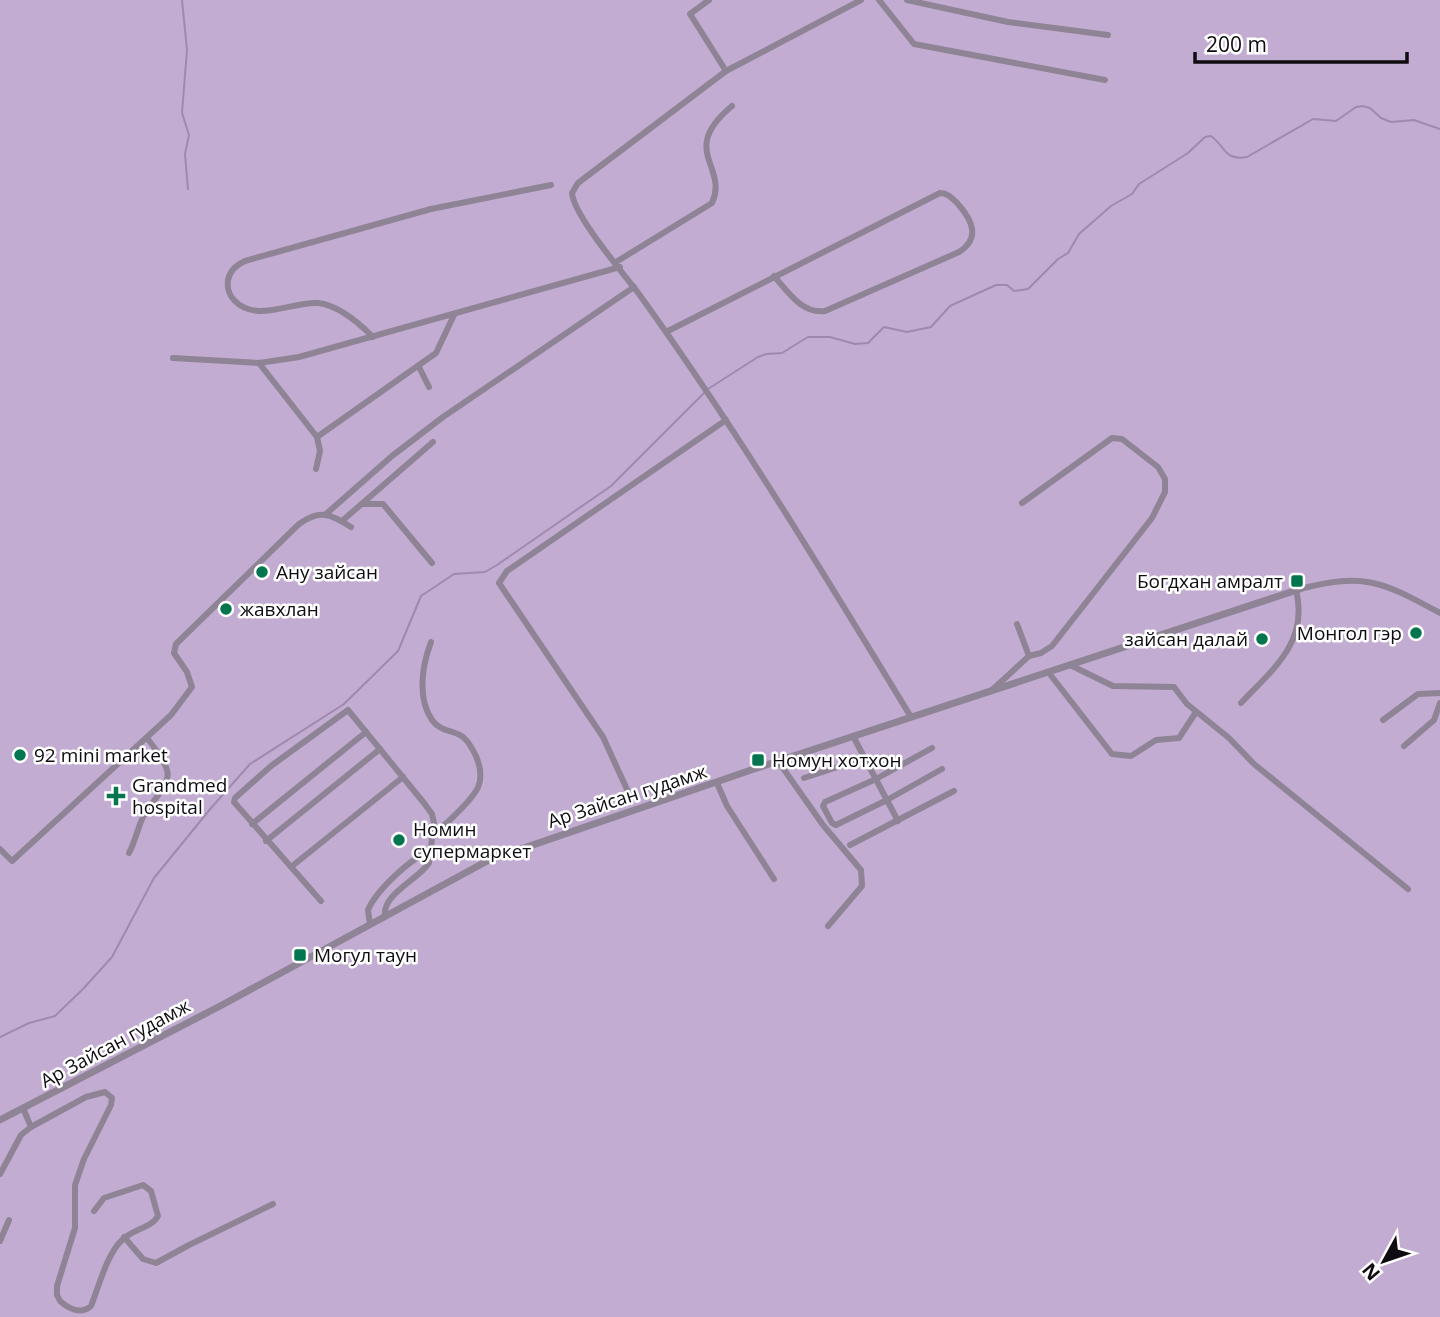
<svg xmlns="http://www.w3.org/2000/svg" width="1440" height="1317" viewBox="0 0 1440 1317" font-family="'Open Sans',sans-serif">
<rect width="100%" height="100%" fill="#e4dbea"/>
<rect fill="#c3acd2" x="0" y="0" width="1440" height="1317"/>
<g fill="none" stroke-linecap="round" stroke-linejoin="round">
<g stroke="#a089af" stroke-width="2">
<path d="M182,0L187,50L182,113L189,135L185,154L188,189"/>
<path d="M708,389L758,357L766,354L782,353L808,337H830L855,344L868,343L884,327L907,332L931,327L950,306L996,285H1007L1014,291L1028,289L1058,259L1068,253L1079,234L1111,206L1132,194L1139,184L1188,153L1205,137L1211,136C1226,147 1224,161 1247,157L1313,119L1336,121L1356,107L1362,106L1370,108L1381,118L1391,122L1414,120L1440,129"/>
<path d="M0,1037L29,1023L55,1016L83,989L112,957L154,878L211,808L250,764L344,704L398,651L421,596L454,574L485,572L497,565L611,486L704,393"/>
</g>
<g stroke="#8e8495" stroke-width="6">
<path d="M709,0L690,14L726,71"/>
<path d="M861,0L726,71L578,183L572,193C574,216 623,273 639,294C737,430 824,574 911,717"/>
<path d="M879,0L914,44L1105,80"/>
<path d="M907,0L1008,22L1108,35"/>
<path d="M616,262L712,203C729,166 678,151 732,106"/>
<path d="M666,332L940,193C948,193 952,198 958,204C972,220 981,238 959,252L825,311C802,314 788,292 774,276"/>
<path d="M373,337C360,324 338,305 318,303C292,301 256,324 234,300C229,295 227,287 228,280C230,270 236,265 245,261L431,209L551,185"/>
<path d="M173,358L259,363L299,357L620,267"/>
<path d="M259,363L317,437L436,353L454,315"/>
<path d="M419,367L429,387"/>
<path d="M316,469L320,451L317,437"/>
<path d="M1022,503L1112,438L1122,439L1158,467L1165,479V492L1152,518L1052,646L1041,653L1029,656"/>
<path d="M362,504H383L432,563"/>
<path d="M326,514L392,456L443,417L634,287"/>
<path d="M342,521L433,442"/>
<path d="M1300,589C1365,572 1383,582 1440,613"/>
<path d="M431,642C422,666 417,698 432,720C441,733 457,730 464,738C469,742 473,750 476,756C487,782 477,793 458,812C451,819 443,828 433,832"/>
<path d="M1070,665L1113,686L1174,687L1187,704L1229,738L1254,764L1408,889"/>
<path d="M1049,673L1112,754L1131,756L1156,740L1179,738L1196,712"/>
<path d="M991,691L1029,656L1017,624"/>
<path d="M1241,703C1273,669 1309,642 1296,590"/>
<path d="M1383,720L1418,694L1440,693"/>
<path d="M853,736L898,821"/>
<path d="M1404,746L1434,720L1440,703"/>
<path d="M932,748L876,779L825,802L823,806L832,823L836,825L887,800L942,769"/>
<path d="M778,761L823,825L861,870L862,886L828,926"/>
<path d="M804,778L865,758"/>
<path d="M717,783L727,806L774,879"/>
<path d="M630,796L603,737L499,583L507,571L726,420"/>
<path d="M252,824L366,732"/>
<path d="M266,841L380,749"/>
<path d="M850,845L954,791"/>
<path d="M0,849L12,861L171,715L192,687L187,672L174,653L176,644L299,524C320,509 331,514 351,527"/>
<path d="M129,853C135,842 138,827 143,817C167,778 182,782 147,738"/>
<path d="M291,867L403,777"/>
<path d="M321,901L234,802L235,798L271,766L348,710L424,803L432,814L434,823L429,863C418,880 382,894 385,916"/>
<path d="M370,924L368,910C376,891 412,856 432,851"/>
<path d="M31,1127L86,1097L105,1092L112,1098L111,1105L84,1159L75,1185V1228L57,1286V1295L60,1301C69,1309 81,1315 91,1306C99,1286 107,1254 122,1240C132,1229 152,1228 158,1216L151,1191L143,1185L104,1198L94,1211"/>
<path d="M0,1174L21,1135L31,1127L23,1108"/>
<path d="M124,1237L143,1259L156,1263L189,1245L273,1204"/>
<path d="M0,1241L9,1220"/>
</g>
<path stroke="#8e8495" stroke-width="7" d="M0,1120L222,1005L489,860L754,769L1300,589"/>
</g>
<g fill="#03754f" stroke="#fff" stroke-width="2.5">
<circle cx="262" cy="572" r="7"/>
<rect x="1290" y="574" width="14" height="14" rx="3.5"/>
<circle cx="226" cy="609" r="7"/>
<circle cx="1416" cy="633" r="7"/>
<circle cx="1262" cy="639" r="7"/>
<circle cx="20" cy="755" r="7"/>
<rect x="751" y="753" width="14" height="14" rx="3.5"/>
<path d="M112.5 785.5h7v7h7v7h-7v7h-7v-7h-7v-7h7z"/>
<circle cx="399" cy="840" r="7"/>
<rect x="293" y="948" width="14" height="14" rx="3.5"/>
</g>
<g text-anchor="middle" dominant-baseline="central" stroke-width="5" stroke-linejoin="round" paint-order="stroke">
<g font-size="19" fill="#0f0c11" stroke="#fff" text-anchor="start">
<text x="276" y="572">Ану зайсан</text>
<text x="1283" y="581" text-anchor="end">Богдхан амралт</text>
<text x="240" y="609">жавхлан</text>
<text x="1402" y="633" text-anchor="end">Монгол гэр</text>
<text x="1248" y="639" text-anchor="end">зайсан далай</text>
<text x="34" y="755">92 mini market</text>
<text x="772" y="760">Номун хотхон</text>
<text x="132" y="785">Grandmed<tspan x="132" dy="22">hospital</tspan></text>
<text x="413" y="829">Номин<tspan x="413" dy="22">супермаркет</tspan></text>
<text x="314" y="955">Могул таун</text>
</g>
<g font-size="19" fill="#0f0c11" stroke="#fff">
<text transform="translate(627 796) rotate(-18)">Ар Зайсан гудамж</text>
<text transform="translate(115 1043) rotate(-28)">Ар Зайсан гудамж</text>
</g>
</g>
<g transform="translate(1384 1261) rotate(230)" stroke="#ffffff" stroke-width="5" paint-order="stroke">
<path d="M0-5L12 26L0 18L-12 26Z" fill="#0f0c11"/>
<text y="-10" font-size="19" font-weight="bold" text-anchor="middle" fill="#0f0c11">N</text>
</g>
<path d="M1195 52v10h212v-10" fill="none" stroke="#0f0c11" stroke-width="3.5"/>
<text x="1206" y="52" font-size="21" fill="#0f0c11" stroke="#ffffff" stroke-width="5" paint-order="stroke">200 m</text>
</svg>
